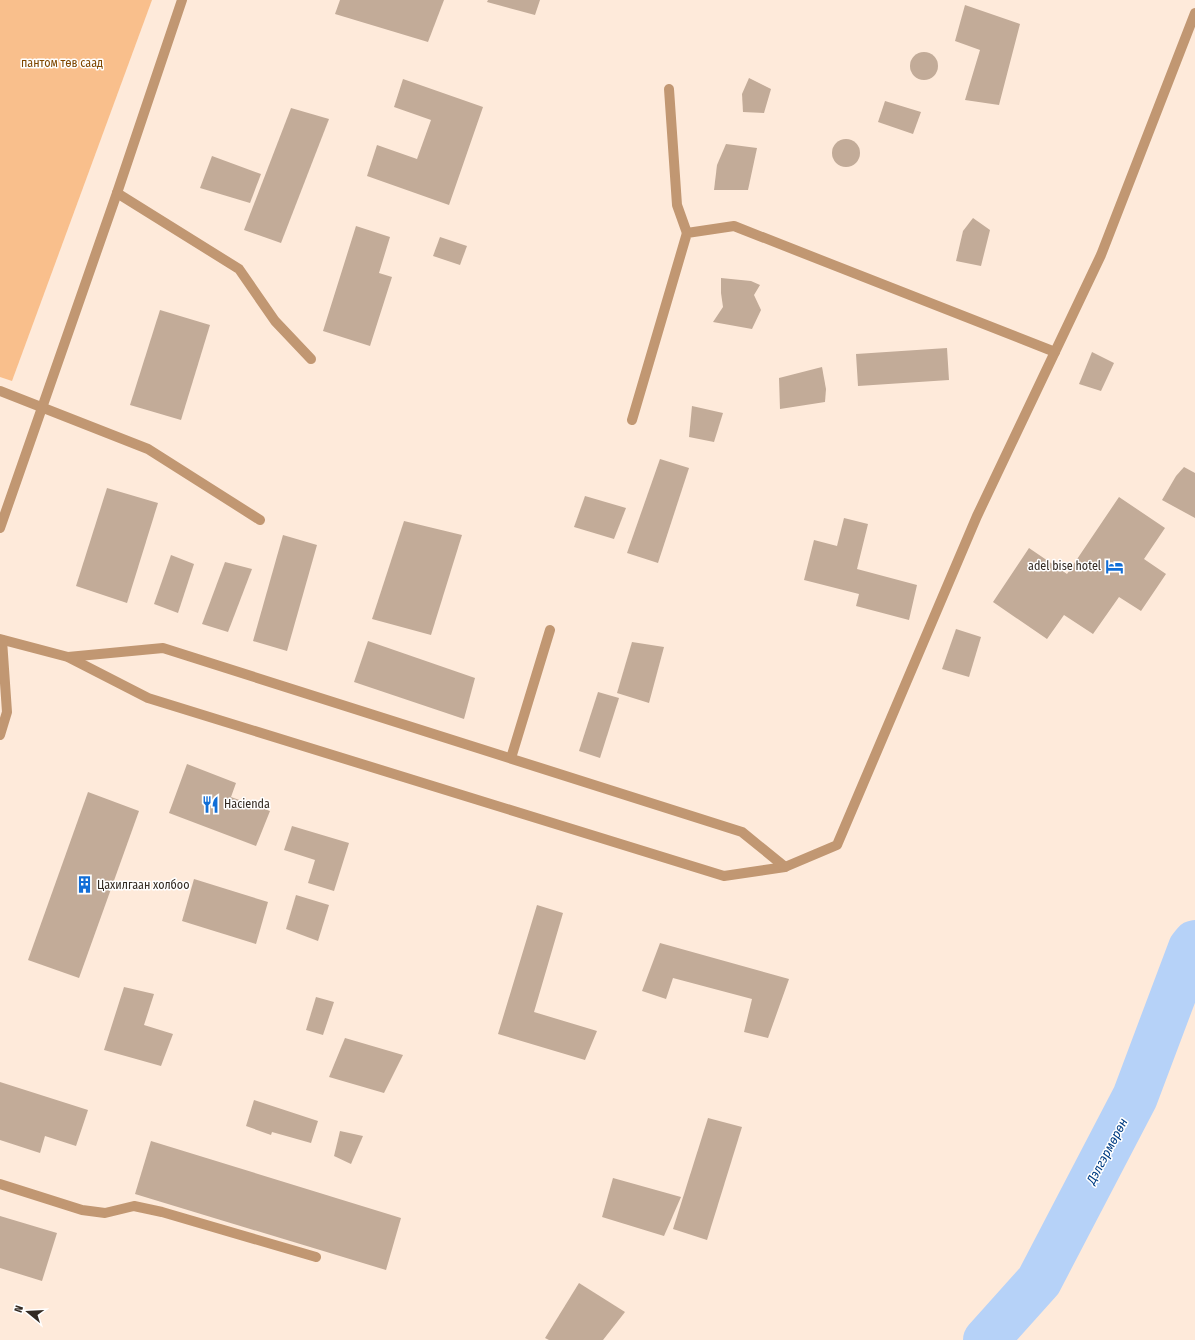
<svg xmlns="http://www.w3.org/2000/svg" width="1195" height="1340" viewBox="0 0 1195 1340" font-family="'Fira Sans Condensed',sans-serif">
<rect width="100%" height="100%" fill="#feeada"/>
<path fill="#f9bf8c" d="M0,0H152L12,381L0,377Z"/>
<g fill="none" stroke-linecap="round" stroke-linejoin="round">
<path stroke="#b6d2f8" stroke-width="46" d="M986,1340L1039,1281L1135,1097L1191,948L1195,943"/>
</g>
<g fill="#c2ab98">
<path d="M340,0H444L428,42L335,14Z"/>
<path d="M488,0H540L535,15L487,2Z"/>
<path d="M965,5L1020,24L999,105L965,100L980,50L955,41Z"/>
<circle cx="924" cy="66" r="14"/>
<path d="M749,78L771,89L764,113L743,112L742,94Z"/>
<path d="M403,79L483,107L449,205L367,176L377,145L417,159L431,120L394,107Z"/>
<path d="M885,101L921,112L913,134L878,122Z"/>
<path d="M291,108L329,119L281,243L244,230Z"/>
<circle cx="846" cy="153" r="14"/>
<path d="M726,144L757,148L748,190H714L717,165Z"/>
<path d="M212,156L261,174L250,203L200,188Z"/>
<path d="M973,218L990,230L981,266L956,261L963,231Z"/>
<path d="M356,226L390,237L379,273L392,277L370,346L323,331Z"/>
<path d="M440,237L467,246L460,265L433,256Z"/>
<path d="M721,278L751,281L760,285L754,295L761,310L752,329L713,322L723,307L721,293Z"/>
<path d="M160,310L210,325L181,420L130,405Z"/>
<path d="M947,348L949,380L858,386L856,354Z"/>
<path d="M1092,352L1114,363L1101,391L1079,384Z"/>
<path d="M822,367L826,389L825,402L780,409L779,378Z"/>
<path d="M692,406L723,413L714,442L689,437Z"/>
<path d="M660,459L689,468L658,563L627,553Z"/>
<path d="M1184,467L1195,473V518L1162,500L1176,476Z"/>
<path d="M107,488L158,503L127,603L76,586Z"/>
<path d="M585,496L626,508L614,539L574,527Z"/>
<path d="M1119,497L1165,528L1144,559L1166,574L1141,611L1119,597L1093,634L1064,615L1047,639L993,602L1029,548L1067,574Z"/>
<path d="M844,518L868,524L857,569L917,585L909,620L856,606L859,594L804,580L814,540L837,546Z"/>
<path d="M404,521L462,535L431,635L372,619Z"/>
<path d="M283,535L317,545L287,651L253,641Z"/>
<path d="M171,555L194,564L178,613L154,604Z"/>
<path d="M225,562L252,569L228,632L202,624Z"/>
<path d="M956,629L981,637L969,677L942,669Z"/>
<path d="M368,641L475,678L464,719L354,682Z"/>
<path d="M632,642L664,647L649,703L617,693Z"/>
<path d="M598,692L619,698L600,758L579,751Z"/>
<path d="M187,764L236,783L231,797L270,811L256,846L169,813Z"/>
<path d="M88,792L139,811L79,978L28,960Z"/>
<path d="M292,826L349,843L334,891L308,883L315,860L284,850Z"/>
<path d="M194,879L268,902L256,944L182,921Z"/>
<path d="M296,895L329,905L318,941L286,929Z"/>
<path d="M537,905L563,913L534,1012L597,1031L585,1060L498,1034Z"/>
<path d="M660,943L789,979L768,1038L744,1032L752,999L673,978L666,999L642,991Z"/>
<path d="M124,987L154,994L144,1025L173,1034L161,1066L104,1050Z"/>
<path d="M316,997L334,1002L323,1035L306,1030Z"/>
<path d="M345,1038L403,1055L384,1093L329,1077Z"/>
<path d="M0,1082L88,1110L76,1146L45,1136L40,1153L0,1140Z"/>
<path d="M254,1100L318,1121L311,1143L272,1132L271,1135L246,1126Z"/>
<path d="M708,1118L742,1127L707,1240L673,1229Z"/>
<path d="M340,1131L363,1136L351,1164L334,1156Z"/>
<path d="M151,1141L401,1218L386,1270L135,1194Z"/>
<path d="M613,1178L681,1197L664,1236L602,1217Z"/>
<path d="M0,1216L57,1233L42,1281L0,1268Z"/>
<path d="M579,1283L625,1312L603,1340H549L545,1338Z"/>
</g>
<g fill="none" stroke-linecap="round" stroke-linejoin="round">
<g stroke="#c19772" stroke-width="10">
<path d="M669,89L677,205L687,233"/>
<path d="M117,193L239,269L275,321L311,359"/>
<path d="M0,391L148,449L260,520"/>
<path d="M632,420L687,233L734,226L1055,352"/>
<path d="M0,528L117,193L182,0"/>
<path d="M0,639L68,657L148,698L724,876L785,867L837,845L977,516L1101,255L1195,13"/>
<path d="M68,657L163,648L742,832L785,867"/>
<path d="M0,735L7,712L2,640"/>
<path d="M511,758L550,630"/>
<path d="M0,1184L82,1210L105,1213L134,1206L162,1212L316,1257"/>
</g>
</g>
<defs>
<symbol id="hotel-bare" viewBox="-9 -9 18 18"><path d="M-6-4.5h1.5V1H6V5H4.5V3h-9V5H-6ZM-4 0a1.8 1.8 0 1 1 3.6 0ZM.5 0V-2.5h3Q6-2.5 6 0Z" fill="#116ed7" stroke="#fff" stroke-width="2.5" paint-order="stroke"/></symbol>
<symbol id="restaurant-bare" viewBox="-9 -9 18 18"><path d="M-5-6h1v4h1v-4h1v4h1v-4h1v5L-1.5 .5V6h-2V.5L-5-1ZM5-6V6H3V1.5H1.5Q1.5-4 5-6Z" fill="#116ed7" stroke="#fff" stroke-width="2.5" paint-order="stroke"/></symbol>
<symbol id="building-bare" viewBox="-9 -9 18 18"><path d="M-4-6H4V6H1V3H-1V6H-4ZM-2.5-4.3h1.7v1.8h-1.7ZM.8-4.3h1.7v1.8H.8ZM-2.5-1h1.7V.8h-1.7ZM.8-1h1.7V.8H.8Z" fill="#116ed7" stroke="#fff" stroke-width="2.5" paint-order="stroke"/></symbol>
</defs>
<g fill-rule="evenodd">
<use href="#hotel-bare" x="1102" y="554" width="25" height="25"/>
<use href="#restaurant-bare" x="198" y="792" width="25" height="25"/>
<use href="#building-bare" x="72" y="872" width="25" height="25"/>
</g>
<g text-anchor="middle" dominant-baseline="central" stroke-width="3" stroke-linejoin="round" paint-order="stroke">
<g font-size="12" fill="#7f4700" stroke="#fff">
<text x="62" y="63">пантом төв саад</text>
</g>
<g font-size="12" fill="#332a22" stroke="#fff" text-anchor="start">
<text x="1101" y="566" text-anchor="end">adel bise hotel</text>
<text x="224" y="804">Hacienda</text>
<text x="97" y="885">Цахилгаан холбоо</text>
</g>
<g font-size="13" font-style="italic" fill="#003d83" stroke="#fff">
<text transform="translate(1107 1151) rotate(-62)">Дэлгэрмөрөн</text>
</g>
</g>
<g transform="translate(28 1312) rotate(288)" stroke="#ffffff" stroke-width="3" paint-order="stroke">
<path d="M0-3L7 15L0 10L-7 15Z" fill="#332a22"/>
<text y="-6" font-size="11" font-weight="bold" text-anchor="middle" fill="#332a22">N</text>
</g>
</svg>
